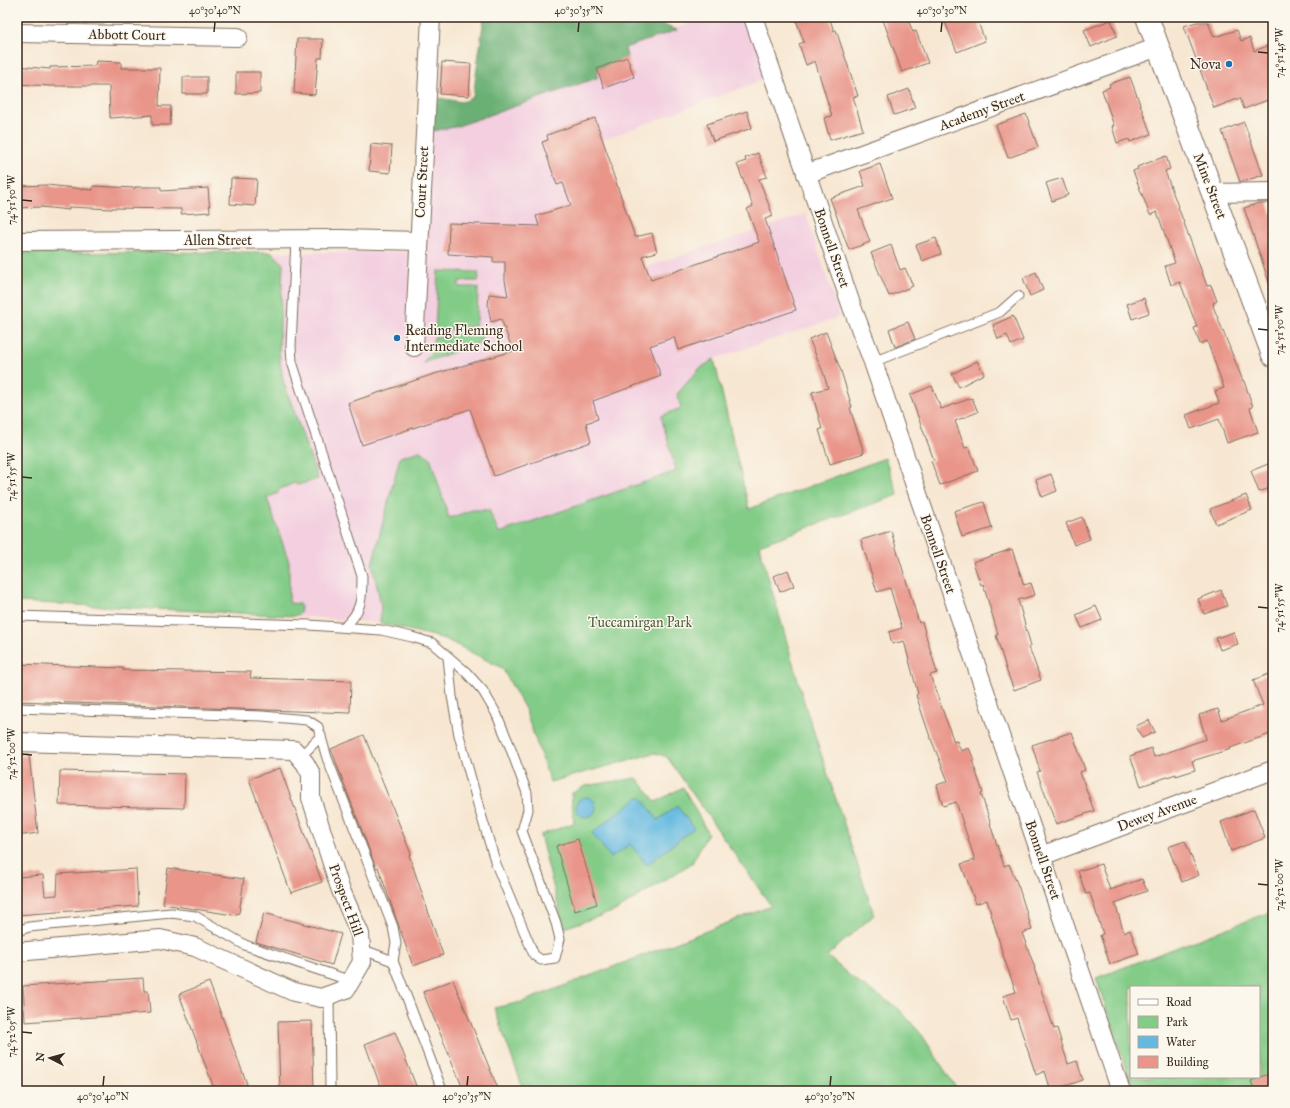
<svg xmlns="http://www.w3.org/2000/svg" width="1290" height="1108" viewBox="0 0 1290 1108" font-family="'IM FELL Great Primer',serif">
<rect width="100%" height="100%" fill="#fbf7ec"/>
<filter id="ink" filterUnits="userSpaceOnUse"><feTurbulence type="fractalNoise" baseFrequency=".025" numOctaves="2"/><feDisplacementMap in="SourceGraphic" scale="8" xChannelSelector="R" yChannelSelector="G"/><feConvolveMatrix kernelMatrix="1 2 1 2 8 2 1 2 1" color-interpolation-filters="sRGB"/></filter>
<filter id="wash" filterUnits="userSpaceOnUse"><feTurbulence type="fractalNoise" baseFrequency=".012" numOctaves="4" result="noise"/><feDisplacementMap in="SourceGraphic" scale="16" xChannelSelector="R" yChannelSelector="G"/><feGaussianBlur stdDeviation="0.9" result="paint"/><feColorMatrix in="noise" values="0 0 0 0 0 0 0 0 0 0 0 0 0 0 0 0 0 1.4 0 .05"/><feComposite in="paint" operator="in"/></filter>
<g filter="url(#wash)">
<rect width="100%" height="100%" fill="#f7e7d2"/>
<path fill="#f3cfe0" d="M706,17H753L773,76L603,140L612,167L611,168L646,267L806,214L840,317L714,359L699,369L679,391L677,396L681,408L667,438L677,471L499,533L472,510L449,518L430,456L372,564L381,605L380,623L284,615L17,602V253L424,252L425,117L625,48Z"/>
<g fill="#83cc88" stroke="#5f7b53" fill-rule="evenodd">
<path d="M270,252L278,258L283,264L279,347L280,361L283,380L318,479L298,485L294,483L278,490V493L267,498L289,562V603L299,604L301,607L300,613L295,616L17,602V253Z"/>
<path d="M438,271L478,272L479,279L478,281H459V287H475L478,288L477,321L476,324L474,326L435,332Z"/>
<path d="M476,331L481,334L482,338L479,343L423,363L431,353L434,337Z"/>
<path d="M714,359L749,509L885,458L898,495L759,545L805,705L874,915L827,956L856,981L898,1008L922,1035L958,1091H524L494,1008L522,1002L771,906L667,757L655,753L550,782L525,709L502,668L445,639L380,623L381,605L372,564L400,457L420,451L430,457L449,518L472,510H489L499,533L676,471L661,416L681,408L677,394L699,369Z"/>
<path d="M637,778L656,802L683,787L708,833L692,863L615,911L564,928L540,835L574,823L571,794L585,786Z"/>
<path d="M1273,911V1091H1134L1096,978ZM1131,987H1259V1077H1131Z"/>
</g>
<path fill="#6ab074" stroke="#526d49" d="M484,17H641L677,30L625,48L627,57L598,69L597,78L455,127L427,132V96L462,102L473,97Z"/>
<g fill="#63b9e0" stroke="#4f727f">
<path d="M640,796L658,820L677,806L694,828L647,865L630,844L611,858L592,833Z"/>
<circle cx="586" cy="807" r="10"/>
</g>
<g id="blocks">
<g fill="#e9958a">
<path d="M795,17H829L834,31L836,30L858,96L853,97L863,130L830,140L824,118L832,116L815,61L806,65L799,44L804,42Z"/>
<path d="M882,17H907L913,32L916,31L928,63L902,72Z"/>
<path d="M943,17H976L985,41L957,52Z"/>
<path d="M1111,20L1117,36L1091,47L1084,30Z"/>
<path d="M1197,22H1208L1214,37L1237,30L1241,41L1250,38L1254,51L1273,44V98L1244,109L1240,98L1214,108L1184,26Z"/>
<path d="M297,39H323L322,58H318L315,95L294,93Z"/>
<path d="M627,57L634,77L604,88L597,69Z"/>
<path d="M96,61L121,62V68H160L159,106H171L170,125H152V115L110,118L109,86H50L17,84V66L50,69V67L95,66Z"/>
<path d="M442,62L471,64L469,96L440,94Z"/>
<path d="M236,72H260V93L236,94Z"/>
<rect x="183" y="77" width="24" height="17"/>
<path d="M1130,77L1151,134L1130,142L1129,139L1117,143L1112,126H1114L1102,90L1110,87L1109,84Z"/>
<path d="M909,89L915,108L894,115L888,97Z"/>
<path d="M747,111L752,128L713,141L707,124Z"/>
<path d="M1026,114L1038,147L1008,158L996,125Z"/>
<path d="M595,118L612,167L611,168L635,237L652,233L657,252L642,256L651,280L759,242L747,209L753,206L737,164L746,161L745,158L758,153L767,177L759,179L773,216L765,219L796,310L678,350L674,337L650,346L661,376L593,401L598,419L586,423L591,442L494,476L470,409L362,445L348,403L431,375L513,351L501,319L491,322L488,306L489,294L508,296L505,280V262H493V257L448,254L449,223L539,226L536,216L571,205L563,183L557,185L542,142L548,140L547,135Z"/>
<path d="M1244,122L1263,175L1245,181V180L1240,182L1222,131Z"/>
<path d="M371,144L392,146L390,173L369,171Z"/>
<path d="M1166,156L1170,169L1165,171L1207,286L1211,285L1217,301L1213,303L1214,305L1213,306L1243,381H1244L1253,407L1250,408L1258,432L1227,443L1219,419L1191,429L1186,415L1219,403L1215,391L1224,388L1207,341L1200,344L1194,328L1197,327L1180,282L1171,285L1165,266L1175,263L1157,212L1150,215L1133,171L1138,169L1137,167Z"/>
<path d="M880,164L892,198L858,210L870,242L849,250L830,198L865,186L860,171Z"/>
<path d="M231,178L257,179L255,206L230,204Z"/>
<path d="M1062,178L1068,195L1052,201L1046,183Z"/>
<path d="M47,185L93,190V186L135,188V187H161V191L208,188L210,212L181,214V209L112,208V209L69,207V210L41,207L17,208V186Z"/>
<path d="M1259,203H1268L1273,217V288H1271L1244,208Z"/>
<path d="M936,238L941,254L922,261L916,245Z"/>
<path d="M891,245L900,270L905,268L913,286L889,296L871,253Z"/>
<path d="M1036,272L1043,290L1030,296L1023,278Z"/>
<path d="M1144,298L1149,313L1132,319L1127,304Z"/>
<path d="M1013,316L1023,340L1011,345L1007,335L998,339L993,325Z"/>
<path d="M908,322L915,339L895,347L889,329Z"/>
<path d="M826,332L841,371L852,407L850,408L864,453L830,464L819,430L822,429L812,392L828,388L823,372L809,339Z"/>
<path d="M977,361L984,374L959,387L952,374Z"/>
<path d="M932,386L941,409L972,398L978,412L955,421L965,448L969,447L978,471L940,485L931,461L934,460L910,395Z"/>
<path d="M1273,462V487L1259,492L1251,471Z"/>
<path d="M1051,474L1057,491L1042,497L1036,480Z"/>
<path d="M1246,495L1252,510L1216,524L1210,509Z"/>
<path d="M984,502L992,528L962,537L954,511Z"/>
<path d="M1082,517L1090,539L1074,545L1066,523Z"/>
<path d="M891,531L919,623L922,622L937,673L930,675L954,742L957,741L961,751L969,748L974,760H972L983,793L981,794L991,824H990L1004,866L1009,864L1019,888L1032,930L1022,933L1035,968H1034L1054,1029L1057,1028L1068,1064L1077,1061L1083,1080L1051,1091L1045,1071L1036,1075L1017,1018L1011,1020L1003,996L1016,992L1004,958L987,900L976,904L961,864L975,860L956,802L943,806L937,785L948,781L929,734L916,695L918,694L904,641L892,644L889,632L902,628L890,588L877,592L861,540Z"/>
<path d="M1012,549L1024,585L1031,583L1035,595L1018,600L1031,646L1029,647L1041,680L1014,690L1007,672L996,635L998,634L983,584L981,585L973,562Z"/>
<path d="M788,570L794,586L780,592L774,576Z"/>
<path d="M1221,590L1227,606L1204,614L1198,599Z"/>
<path d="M1096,606L1102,620L1082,628L1076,615Z"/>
<path d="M1234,632L1238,644L1220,650L1216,638Z"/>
<path d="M17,664L123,668V670L251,672L250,678L351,681L350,713L17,701Z"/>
<path d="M1269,674L1273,686V733L1230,748L1231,749L1192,761L1195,770L1176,776V774L1141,786L1130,756L1151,748L1154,757L1206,739L1199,715L1218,709L1222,720L1263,705L1253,680Z"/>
<path d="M1149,720L1155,732L1142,738L1136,726Z"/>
<path d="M1072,732L1085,770L1080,772L1094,811L1056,824L1037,772L1040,771L1032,745Z"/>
<path d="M364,735L411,854L409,855L443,955L413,966L378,867L376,868L331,749Z"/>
<path d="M29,755L38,833L17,836V757Z"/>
<path d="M280,768L322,882L291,893L249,779Z"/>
<path d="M60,771L185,774L184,808L59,805Z"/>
<path d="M1254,809L1265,838L1231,851L1221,822Z"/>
<path d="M578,839L597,904L575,911L556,846Z"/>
<path d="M1185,841L1199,875L1182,882L1168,847Z"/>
<path d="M1101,864L1110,890L1142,879L1147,891L1115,903L1124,933L1130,930L1139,954L1110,964L1100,935L1103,934L1090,893L1086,894L1078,871Z"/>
<path d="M168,868L244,879L239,913L233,915L163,904Z"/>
<path d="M136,869L138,906L17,915V877L43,875L45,896L57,895L58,874Z"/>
<path d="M264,913L341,934L332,965L256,942Z"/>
<path d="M143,978L144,991H148L150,1013L25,1022L23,986Z"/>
<path d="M453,980L499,1091H464L423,992Z"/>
<path d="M209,982L247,1084L228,1091H215L179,994Z"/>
<path d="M312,1021L314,1091H280L278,1022Z"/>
<path d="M395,1032L418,1091H382L365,1044Z"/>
<path d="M1273,1072V1091H1255L1251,1081Z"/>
</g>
</g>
</g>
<g filter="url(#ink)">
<use href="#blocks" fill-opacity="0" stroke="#7d6c5d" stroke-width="1"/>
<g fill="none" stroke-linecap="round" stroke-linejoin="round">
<defs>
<g id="lane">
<path d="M296,240L291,346L292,362L362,576C362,598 362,612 344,627"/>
<path d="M873,362L1000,312L1018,296"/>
<path d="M17,616L309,625L381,630L412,637L432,643L466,672L483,691L496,713L509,744L527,793L528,810L522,831L556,923L560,939L555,958L541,960L534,955L496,864L479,808L459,735L452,696L448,657"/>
<path d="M17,708L262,716L307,720L318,727L327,758L393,927L396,943L393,961"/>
<path d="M300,757L321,736"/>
<path d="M17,931L29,927L171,913L195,916L245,945L351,981"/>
<path d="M361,949L393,961L442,1090"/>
<path d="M329,995L330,1091"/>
</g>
<g id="street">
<path d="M753,17L852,307L873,362L1121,1091"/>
<path d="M17,33L238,37"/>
<path d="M806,174L1158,47"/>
<path d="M1212,193L1273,192"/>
<path d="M17,241L341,239L419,241"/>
<path d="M414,347L431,17"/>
<path d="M17,742L294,750L305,763L311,774V798L340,888L360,934L362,962L346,989L321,998L294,992L195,947L160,939L17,952"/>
<path d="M1041,856L1273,770"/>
</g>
<path id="secondary" d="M1147,17L1273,355"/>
</defs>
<use href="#lane" stroke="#7d6c5d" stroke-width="11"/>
<use href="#street" stroke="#7d6c5d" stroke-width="20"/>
<use href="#secondary" stroke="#7d6c5d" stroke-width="24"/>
<use href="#lane" stroke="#fff" stroke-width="9"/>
<use href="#street" stroke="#fff" stroke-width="18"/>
<use href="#secondary" stroke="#fff" stroke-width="22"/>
</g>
</g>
<path fill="none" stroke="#3b2a1e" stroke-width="1.5" d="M214,32L215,22M578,32L579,22M941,32L942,22M1258,52L1268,53M22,200L32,201M1258,329L1268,330M22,477L32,478M1258,607L1268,608M22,754L32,755M1258,884L1268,885M22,1032L32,1033M103,1086L104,1076M467,1086L468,1076M830,1086L831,1076"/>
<g fill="#1f6fb2" stroke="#fbf7ec" stroke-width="1.5">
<circle cx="1229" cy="64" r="4"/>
<circle cx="397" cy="338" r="4"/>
</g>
<g text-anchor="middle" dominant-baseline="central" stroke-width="3" stroke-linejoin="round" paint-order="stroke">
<g font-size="14" fill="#3b2a1e" stroke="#fbf7ec">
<text transform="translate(127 35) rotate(1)">Abbott Court</text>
<text transform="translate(982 111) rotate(-20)">Academy Street</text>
<text transform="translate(422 182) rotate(-87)">Court Street</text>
<text transform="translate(1210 186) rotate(69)">Mine Street</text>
<text x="218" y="240">Allen Street</text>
<text transform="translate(832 248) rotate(71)">Bonnell Street</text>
<text transform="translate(938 554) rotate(71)">Bonnell Street</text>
<text transform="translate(1157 813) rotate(-20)">Dewey Avenue</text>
<text transform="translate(1043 860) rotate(71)">Bonnell Street</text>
<text transform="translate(346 900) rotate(70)">Prospect Hill</text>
</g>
<g font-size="14" fill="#3b2a1e" stroke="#fbf7ec" text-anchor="end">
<text x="1221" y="64">Nova</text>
<text x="405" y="330" text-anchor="start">Reading Fleming<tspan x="405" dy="16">Intermediate School</tspan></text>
</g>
<g font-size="14" fill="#515b3e" stroke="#fbf7ec">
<text x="640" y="622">Tuccamirgan Park</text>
</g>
</g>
<rect width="1290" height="1108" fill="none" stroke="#fbf7ec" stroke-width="44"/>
<rect x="1130" y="986" width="130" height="92" fill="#fbf7ec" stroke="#aea59a"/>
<rect x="1138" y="999" width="20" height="6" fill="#ffffff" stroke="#aea59a"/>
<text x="1166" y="1006" font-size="12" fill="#3b2a1e">Road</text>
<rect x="1138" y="1016" width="20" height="12" fill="#83cc88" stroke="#aea59a"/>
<text x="1166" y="1026" font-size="12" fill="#3b2a1e">Park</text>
<rect x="1138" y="1036" width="20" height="12" fill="#63b9e0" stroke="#aea59a"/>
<text x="1166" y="1046" font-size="12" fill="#3b2a1e">Water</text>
<rect x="1138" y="1056" width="20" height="12" fill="#e9958a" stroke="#aea59a"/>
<text x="1166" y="1066" font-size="12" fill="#3b2a1e">Building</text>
<g transform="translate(50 1058) rotate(276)" stroke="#fbf7ec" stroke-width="3" paint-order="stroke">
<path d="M0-3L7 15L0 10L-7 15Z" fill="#3b2a1e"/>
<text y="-6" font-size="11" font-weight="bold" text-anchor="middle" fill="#3b2a1e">N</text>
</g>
<rect x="22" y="22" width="1246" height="1064" fill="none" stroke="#3b2a1e" stroke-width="1.5"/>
<g font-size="10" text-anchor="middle" fill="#3b2a1e">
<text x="215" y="14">40°30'40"N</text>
<text x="579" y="14">40°30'35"N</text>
<text x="942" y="14">40°30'30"N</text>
<text transform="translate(1279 53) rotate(-90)" y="4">74°51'45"W</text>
<text transform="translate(11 200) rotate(-90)" y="4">74°51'50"W</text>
<text transform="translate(1279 330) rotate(-90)" y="4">74°51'50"W</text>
<text transform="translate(11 477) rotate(-90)" y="4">74°51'55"W</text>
<text transform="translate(1279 608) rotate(-90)" y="4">74°51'55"W</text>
<text transform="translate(11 754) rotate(-90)" y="4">74°52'00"W</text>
<text transform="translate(1279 885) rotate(-90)" y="4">74°52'00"W</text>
<text transform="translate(11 1032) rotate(-90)" y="4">74°52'05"W</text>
<text x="103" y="1100">40°30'40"N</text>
<text x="467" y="1100">40°30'35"N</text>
<text x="830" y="1100">40°30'30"N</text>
</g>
</svg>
